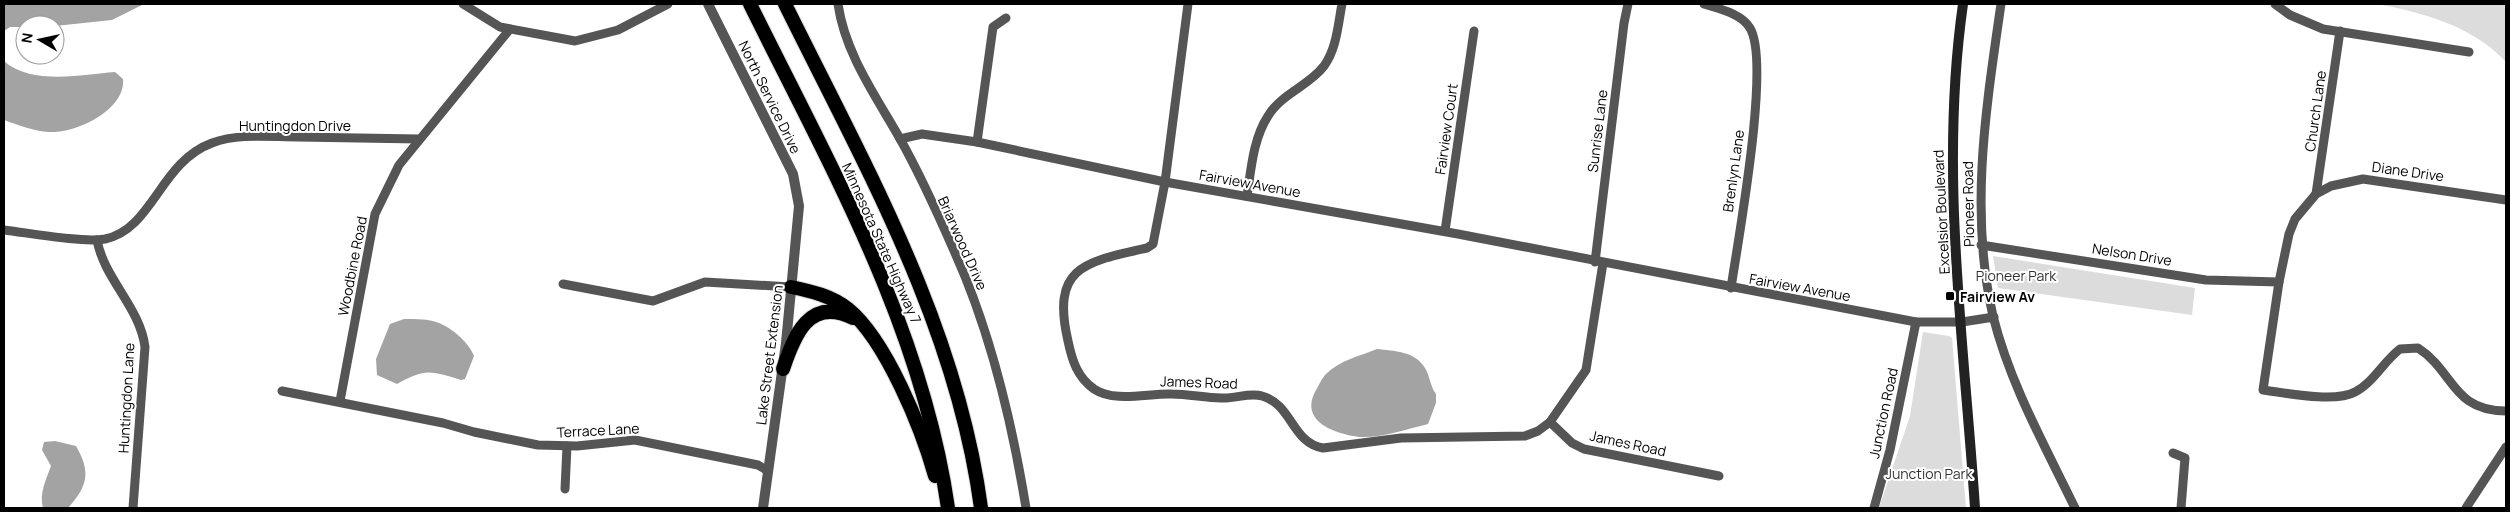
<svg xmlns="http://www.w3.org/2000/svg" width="2510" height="512" viewBox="0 0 2510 512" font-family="Manrope,sans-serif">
<rect width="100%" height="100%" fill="#fff"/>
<g fill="#dcdcdc">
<path d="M2377,4H2506V62C2473,26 2424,13 2377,4Z"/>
<path d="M1993,256L2195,288L2192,315L1998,288Z"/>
<path d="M1923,332L1949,336L1952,338L1966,508H1879L1910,416Z"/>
</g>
<g fill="#a3a3a3">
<path d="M4,4H144L112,20L55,26L25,25V27H10L4,31Z"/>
<path d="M4,61C30,85 82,75 115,72L123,79C126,110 75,134 49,132C33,131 18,125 4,120Z"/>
<path d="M404,319C413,319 424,319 433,321C449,325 468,341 474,356L465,379L461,380C430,371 426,368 397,384L377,375L376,359L390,324Z"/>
<path d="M1377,349C1394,351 1415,351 1425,368C1430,376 1430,386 1436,394V403L1428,424C1407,429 1382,438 1360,437C1336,434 1298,422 1316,390C1319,385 1322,378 1326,374C1340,360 1360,356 1377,349Z"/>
<path d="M55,441L76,446C91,472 88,486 68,508H43C39,493 46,480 51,466L42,450L44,442Z"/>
</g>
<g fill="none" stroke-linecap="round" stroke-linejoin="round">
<defs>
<g id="trunk">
<path d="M750,4C830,166 922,326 948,508"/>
<path d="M785,4C865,166 957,326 981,508"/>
<path d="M791,287C811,291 832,296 848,309C886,340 922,429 935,476"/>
<path d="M783,369C794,336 809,296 853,318"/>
</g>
</defs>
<use href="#trunk" stroke="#dbdbdb" stroke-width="16"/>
<g stroke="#555" stroke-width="9">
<path d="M463,4L500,27L575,41L618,30L668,4"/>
<path d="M838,4C845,53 875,95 899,137C920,174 938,214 955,253C991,333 1012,422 1026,508"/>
<path d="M1188,4L1165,182L1153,244L1147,248C1084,262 1051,267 1068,341C1072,360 1077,377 1094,389C1115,403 1148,393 1172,394C1189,394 1205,398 1221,398C1235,399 1250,392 1262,396C1292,404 1292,443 1323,448L1401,438L1525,436L1538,431L1550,422L1586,370L1603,263"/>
<path d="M1704,4C1719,9 1741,13 1750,28C1771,63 1738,240 1731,288"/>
<path d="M2001,4C1986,108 1969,212 1993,316C2010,384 2045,446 2075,508"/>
<path d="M2275,4L2290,15L2323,29L2469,52"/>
<path d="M900,139L922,134L977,142L1165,182L1458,234L1916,322H1962L1994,317"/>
<path d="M977,142L993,27L1006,18"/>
<path d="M2316,194L2340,31"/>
<path d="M1247,196C1251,170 1253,139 1268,116C1282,93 1309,86 1324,66C1337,48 1338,24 1342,4"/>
<path d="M2506,200L2363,179L2331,186L2316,194L2295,219L2289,234L2279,282L2263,390C2286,393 2335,403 2355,392C2373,383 2384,361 2400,349L2418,348C2454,371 2452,411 2506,411"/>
<path d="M4,230C29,233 83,243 105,239C153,229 160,162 212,143C238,133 270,137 298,137C338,138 379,138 419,139"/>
<path d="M1445,231L1474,31"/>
<path d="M97,240C104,279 140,307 145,347L133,508"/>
<path d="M1981,245L2206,280L2279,282"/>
<path d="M1595,262L1624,23L1628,4"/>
<path d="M563,284L653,301L705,282L791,287"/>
<path d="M282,391L443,423L474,432L538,445L577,446L635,440L758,465L768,471"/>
<path d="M340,401L375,214L399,165L510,29"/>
<path d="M1550,422L1572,443L1584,449L1719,476"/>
<path d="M2173,453L2185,458L2181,508"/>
<path d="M565,489L567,446"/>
<path d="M1874,508L1890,450L1916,322"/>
<path d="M2466,508L2506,447"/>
</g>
<path stroke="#555" stroke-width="10" d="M708,4L793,174L799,206L786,343L763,508"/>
<path stroke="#222" stroke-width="10" d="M1963,4C1939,172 1964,340 1975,508"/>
<use href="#trunk" stroke="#000" stroke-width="14"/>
</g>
<rect fill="#000" stroke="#fff" stroke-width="2" x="1945" y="291" width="10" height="10" rx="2.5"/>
<g text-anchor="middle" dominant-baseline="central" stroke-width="4" stroke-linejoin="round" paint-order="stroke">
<g font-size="14" fill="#000" stroke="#fff">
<text transform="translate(770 97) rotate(64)">North Service Drive</text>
<text transform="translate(2315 111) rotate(-82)">Church Lane</text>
<text x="295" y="125">Huntingdon Drive</text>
<text transform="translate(1446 129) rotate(-82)">Fairview Court</text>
<text transform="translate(1597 131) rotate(-83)">Sunrise Lane</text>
<text transform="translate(1733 171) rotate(-82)">Brenlyn Lane</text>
<text transform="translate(2408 171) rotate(8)">Diane Drive</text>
<text transform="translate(1250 183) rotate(10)">Fairview Avenue</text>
<text transform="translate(1968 204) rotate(-91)">Pioneer Road</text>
<text transform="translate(1941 212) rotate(-93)">Excelsior Boulevard</text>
<text transform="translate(882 243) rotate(66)">Minnesota State Highway 7</text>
<text transform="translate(963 243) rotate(66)">Briarwood Drive</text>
<text transform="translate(2132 254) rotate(9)">Nelson Drive</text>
<text transform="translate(352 266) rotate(-79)">Woodbine Road</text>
<text transform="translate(1800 287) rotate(10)">Fairview Avenue</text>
<text transform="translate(769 355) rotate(-83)">Lake Street Extension</text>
<text transform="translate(1199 382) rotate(2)">James Road</text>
<text transform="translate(126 398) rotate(-87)">Huntingdon Lane</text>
<text transform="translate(1883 413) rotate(-78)">Junction Road</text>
<text transform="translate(598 430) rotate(-3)">Terrace Lane</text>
<text transform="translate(1628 443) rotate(12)">James Road</text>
</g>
<g font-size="14" fill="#333" stroke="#fff">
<text x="2016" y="275">Pioneer Park</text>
<text x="1929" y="473">Junction Park</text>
</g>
<g font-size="14" font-weight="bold" fill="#000" stroke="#fff" text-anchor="start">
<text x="1960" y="296">Fairview Av</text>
</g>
</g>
<rect width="2510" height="512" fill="none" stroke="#000000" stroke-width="10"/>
<g transform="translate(40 40) rotate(279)"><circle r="24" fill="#ffffff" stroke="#999999"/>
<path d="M0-4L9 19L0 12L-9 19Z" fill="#000000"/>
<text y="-8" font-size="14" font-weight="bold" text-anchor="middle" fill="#000000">N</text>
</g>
</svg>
